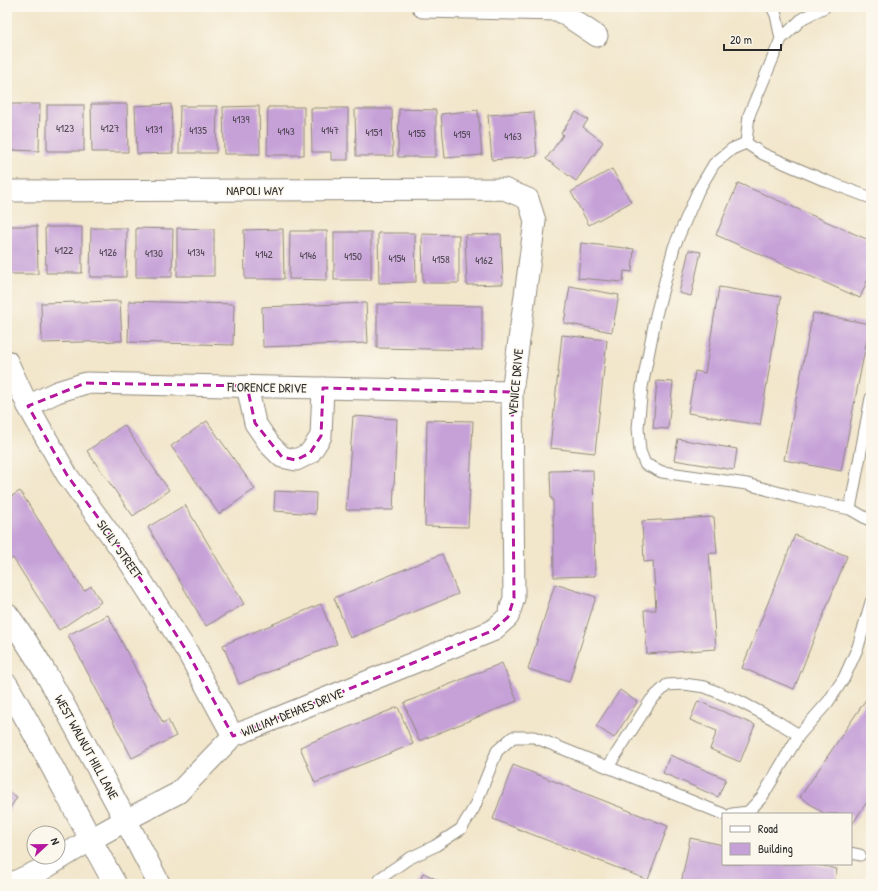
<svg xmlns="http://www.w3.org/2000/svg" width="878" height="891" viewBox="0 0 878 891" font-family="'Patrick Hand',sans-serif">
<rect width="100%" height="100%" fill="#fbf7ec"/>
<filter id="ink" filterUnits="userSpaceOnUse"><feTurbulence type="fractalNoise" baseFrequency=".025" numOctaves="2"/><feDisplacementMap in="SourceGraphic" scale="8" xChannelSelector="R" yChannelSelector="G"/><feConvolveMatrix kernelMatrix="1 2 1 2 8 2 1 2 1" color-interpolation-filters="sRGB"/></filter>
<filter id="wash" filterUnits="userSpaceOnUse"><feTurbulence type="fractalNoise" baseFrequency=".012" numOctaves="4" result="noise"/><feDisplacementMap in="SourceGraphic" scale="16" xChannelSelector="R" yChannelSelector="G"/><feGaussianBlur stdDeviation="0.9" result="paint"/><feColorMatrix in="noise" values="0 0 0 0 0 0 0 0 0 0 0 0 0 0 0 0 0 1.4 0 .05"/><feComposite in="paint" operator="in"/></filter>
<g filter="url(#wash)">
<rect width="100%" height="100%" fill="#f2e6cb"/>
<g id="blocks">
<g fill="#c6a1d8">
<path d="M7,104H40L39,151L7,150Z"/>
<path d="M91,104H127L128,152H92Z"/>
<path d="M171,104L173,153L137,154L135,106Z"/>
<rect x="47" y="105" width="37" height="46"/>
<path d="M180,106H217L216,153H179Z"/>
<path d="M259,106L260,154H224L223,107Z"/>
<path d="M268,107H304V155H267Z"/>
<path d="M311,108H348V160H331V152H312Z"/>
<path d="M355,109H392L393,156H356Z"/>
<path d="M399,109L436,110V157H398Z"/>
<path d="M478,110L482,155L445,158L441,114Z"/>
<path d="M534,112L537,156L492,160L488,115Z"/>
<path d="M576,112L588,120L583,127L603,142L576,181L546,159L563,135L561,133Z"/>
<path d="M612,169L631,202L589,225L571,192Z"/>
<path d="M738,183L871,241V272L860,298L716,235Z"/>
<path d="M7,226H37L38,274H7Z"/>
<path d="M45,227H82V273H46Z"/>
<path d="M91,228H127L126,277H90Z"/>
<path d="M136,228L173,229L172,277H136Z"/>
<path d="M177,228L214,229V276H177Z"/>
<path d="M283,229L284,279H245L244,230Z"/>
<path d="M290,231H327V280L289,279Z"/>
<rect x="334" y="232" width="37" height="48"/>
<path d="M378,233H415L416,282L379,283Z"/>
<path d="M422,234L459,235V283H423Z"/>
<path d="M501,234L503,284L467,285L465,235Z"/>
<path d="M581,243L634,249L632,272L624,271L623,282L578,278Z"/>
<path d="M689,250L701,252L691,296L679,293Z"/>
<path d="M570,286L619,295L612,332L564,323Z"/>
<path d="M719,287L781,297L760,425L688,413L695,371L705,373Z"/>
<path d="M120,301L122,341L42,343L41,303Z"/>
<path d="M129,301L234,304L233,345L128,342Z"/>
<path d="M366,303L368,343L263,347L262,307Z"/>
<path d="M377,304L482,306V350L377,348Z"/>
<path d="M813,313L870,324L841,471L784,460Z"/>
<path d="M562,335L607,340L595,453L550,448Z"/>
<path d="M657,381L673,382L668,429L653,428Z"/>
<path d="M353,416L397,419L393,510H346Z"/>
<path d="M427,420L473,421L468,527L425,526Z"/>
<path d="M207,421L255,489L219,514L171,446Z"/>
<path d="M124,425L169,490L133,516L87,451Z"/>
<path d="M678,439L737,449L734,470L674,460Z"/>
<path d="M593,470L595,576L554,577L553,499H551L550,471Z"/>
<path d="M7,480L10,487L7,489Z"/>
<path d="M20,491L84,591L91,586L101,602L59,630L13,558L10,560L7,555V499Z"/>
<path d="M275,491L316,493L315,514L274,511Z"/>
<path d="M185,505L244,604L206,626L148,527Z"/>
<path d="M714,517L717,553H709L716,649L647,654L644,610H656L653,561L644,562L642,521Z"/>
<path d="M795,535L847,556L794,689L742,668Z"/>
<path d="M442,554L458,594L350,638L334,598Z"/>
<path d="M555,584L596,597L569,682L528,669Z"/>
<path d="M321,604L337,644L239,684L223,645Z"/>
<path d="M108,615L163,723L168,720L176,736L132,758L68,635Z"/>
<path d="M502,663L517,701L419,741L404,703Z"/>
<path d="M620,690L637,702L614,738L596,726Z"/>
<path d="M871,692V796L851,826V814H825L800,797Z"/>
<path d="M698,701L755,725L740,762L710,749L717,731L690,720Z"/>
<path d="M398,707L413,744L315,783L300,747Z"/>
<path d="M670,755L726,779L718,797L663,773Z"/>
<path d="M513,765L668,826L648,880L493,819Z"/>
<path d="M7,791L17,797L7,813Z"/>
<path d="M690,838L723,845V864H815L837,869L834,884H681Z"/>
<path d="M423,873L447,884H419Z"/>
</g>
</g>
</g>
<g filter="url(#ink)">
<use href="#blocks" fill-opacity="0" stroke="#8e887b" stroke-width="1"/>
<g fill="none" stroke-linecap="round" stroke-linejoin="round">
<defs>
<g id="service">
<path d="M772,7L776,15L781,39"/>
<path d="M746,143L732,149L714,164L698,191L674,247L656,315L642,387L638,428L640,451L645,464L662,472L747,484L799,498L850,509L871,521"/>
<path d="M746,143L749,115L781,39L803,18L825,7"/>
<path d="M746,143L763,154L826,181L871,198"/>
<path d="M850,509L871,398"/>
<path d="M608,767L651,700L667,685L684,684L705,687L739,701L773,719L799,735"/>
<path d="M732,814L748,812L762,797L799,735L828,702L844,678L858,647L871,602"/>
<path d="M851,853L860,855"/>
<path d="M377,884L382,877L408,859L435,846L461,829L474,808L497,751L513,737H534L723,814"/>
</g>
<g id="minor">
<path d="M423,7L558,10L597,36"/>
<path d="M7,191L504,189L528,199L535,221L512,392L514,598L508,617L492,631L233,736L178,793L126,820"/>
<path d="M7,361L28,406L67,475L123,552L188,653L233,736"/>
<path d="M247,386L255,423L270,445L282,457L296,460L310,453L321,436L323,388"/>
<path d="M28,406L57,392L86,383L512,392"/>
</g>
<path id="tertiary" d="M11,884L41,870L90,840L126,820"/>
<g id="secondary">
<path d="M7,614C36,653 59,696 82,739C108,787 134,835 159,884"/>
<path d="M7,685C45,750 78,818 115,884"/>
</g>
</defs>
<use href="#service" stroke="#8e887b" stroke-width="13"/>
<use href="#minor" stroke="#8e887b" stroke-width="23"/>
<use href="#tertiary" stroke="#8e887b" stroke-width="24"/>
<use href="#secondary" stroke="#8e887b" stroke-width="24"/>
<use href="#service" stroke="#fff" stroke-width="11"/>
<use href="#minor" stroke="#fff" stroke-width="21"/>
<use href="#tertiary" stroke="#fff" stroke-width="22"/>
<use href="#secondary" stroke="#fff" stroke-width="22"/>
</g>
</g>
<path fill="none" stroke="#b5179e" stroke-width="3" stroke-dasharray="8 5" stroke-linejoin="round" d="M86,383L247,386L255,423L282,457L296,460L310,453L321,436L323,388L512,392L514,598L508,617L492,631L233,736L188,653L123,552L67,475L28,406Z"/>
<g text-anchor="middle" dominant-baseline="central" stroke-width="3" stroke-linejoin="round" paint-order="stroke">
<g font-size="11" fill="#524856">
<text x="241" y="119">4139</text>
<text x="65" y="128">4123</text>
<text x="110" y="128">4127</text>
<text x="154" y="129">4131</text>
<text x="198" y="130">4135</text>
<text x="330" y="130">4147</text>
<text x="286" y="131">4143</text>
<text x="374" y="132">4151</text>
<text x="417" y="133">4155</text>
<text x="462" y="134">4159</text>
<text x="513" y="136">4163</text>
<text x="64" y="250">4122</text>
<text x="108" y="252">4126</text>
<text x="196" y="252">4134</text>
<text x="154" y="253">4130</text>
<text x="264" y="254">4142</text>
<text x="308" y="255">4146</text>
<text x="353" y="256">4150</text>
<text x="397" y="258">4154</text>
<text x="441" y="259">4158</text>
<text x="484" y="260">4162</text>
</g>
<g font-size="13" fill="#2b2b2b" stroke="#fbf7ec">
<text x="255" y="190">NAPOLI WAY</text>
<text transform="translate(515 382) rotate(-85)">VENICE DRIVE</text>
<text transform="translate(267 387) rotate(1)">FLORENCE DRIVE</text>
<text transform="translate(120 549) rotate(55)">SICILY STREET</text>
<text transform="translate(292 712) rotate(-22)">WILLIAM DEHAES DRIVE</text>
<text transform="translate(87 747) rotate(61)">WEST WALNUT HILL LANE</text>
</g>
</g>
<rect width="878" height="891" fill="none" stroke="#fbf7ec" stroke-width="24"/>
<rect x="722" y="813" width="130" height="52" fill="#fbf7ec" stroke="#a8a59f"/>
<rect x="730" y="826" width="20" height="6" fill="#ffffff" stroke="#a8a59f"/>
<text x="758" y="833" font-size="12" fill="#2b2b2b">Road</text>
<rect x="730" y="843" width="20" height="12" fill="#c6a1d8" stroke="#a8a59f"/>
<text x="758" y="853" font-size="12" fill="#2b2b2b">Building</text>
<g transform="translate(46 845) rotate(68)"><circle r="19" fill="#fbf7ec" stroke="#a8a59f"/>
<path d="M0-3L7 15L0 10L-7 15Z" fill="#b5179e"/>
<text y="-6" font-size="11" font-weight="bold" text-anchor="middle" fill="#2b2b2b">N</text>
</g>
<path d="M724 44v6h57v-6" fill="none" stroke="#2b2b2b" stroke-width="2"/>
<text x="730" y="44" font-size="12" fill="#2b2b2b" stroke="#fbf7ec" stroke-width="3" paint-order="stroke">20 m</text>
</svg>
